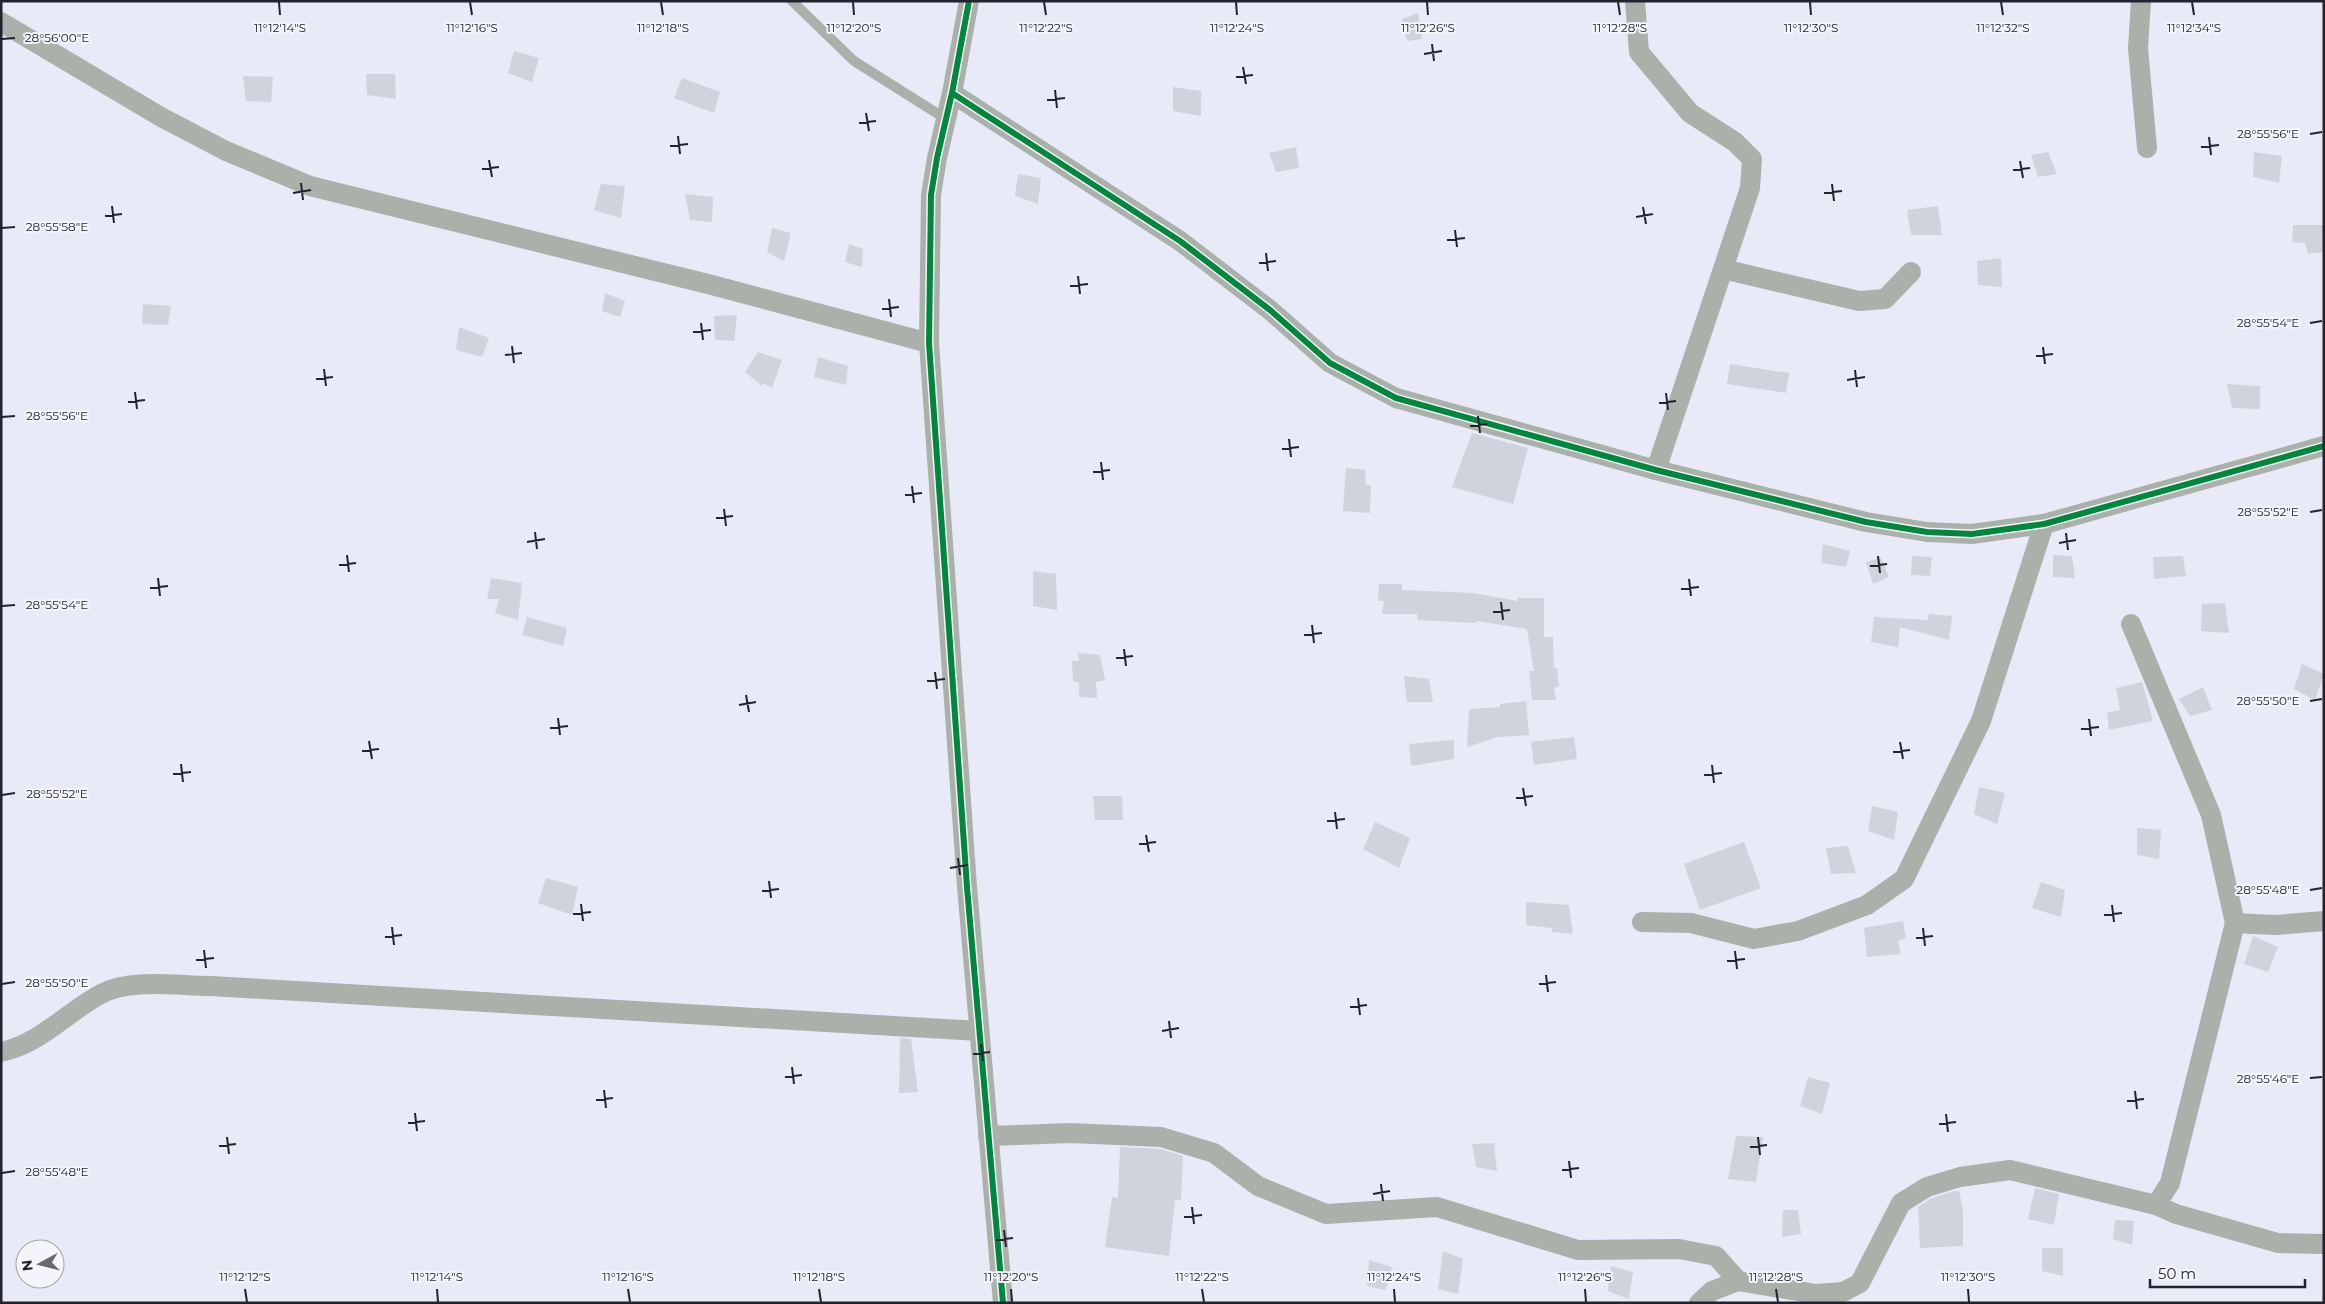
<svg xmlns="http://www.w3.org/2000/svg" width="2325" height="1304" viewBox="0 0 2325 1304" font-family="Montserrat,sans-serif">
<rect width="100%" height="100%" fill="#e8ebf7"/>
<g fill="#d0d2dd">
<path d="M1418,13L1422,39L1407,41L1402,19Z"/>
<path d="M514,51L539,58L532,82L508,73Z"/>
<path d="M366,74H395L396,99L367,95Z"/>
<path d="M243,76L273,77L271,102L246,101Z"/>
<path d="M682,78L720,92L714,113L674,98Z"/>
<path d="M1173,87L1201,91V116L1173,111Z"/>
<path d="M1296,147L1299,168L1276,172L1269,153Z"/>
<path d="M2048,152L2057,174L2038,177L2031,155Z"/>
<path d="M2254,152L2282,156L2279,183L2253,177Z"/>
<path d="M1018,174L1041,178L1038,204L1015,196Z"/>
<path d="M601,184L625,186L621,218L594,210Z"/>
<path d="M685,194L713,197L712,222L690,220Z"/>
<path d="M1938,206L1942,235H1911L1907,210Z"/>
<path d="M2293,225H2324V252L2308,254L2305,243L2292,242Z"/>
<path d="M772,228L791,233L784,261L767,252Z"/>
<path d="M849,244L863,249L862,267L845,262Z"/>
<path d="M2001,258L2002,287L1978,285L1977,261Z"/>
<path d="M605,293L625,301L620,317L602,311Z"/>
<path d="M143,304L171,306L168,325L142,324Z"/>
<path d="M737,315L734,341L715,340L714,316Z"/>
<path d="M459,327L489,338L482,357L456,350Z"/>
<path d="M758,352L782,360L772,388L764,383L762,386L745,372Z"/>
<path d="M818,357L848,366L846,385L814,377Z"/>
<path d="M1730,364L1789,373L1786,393L1727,384Z"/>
<path d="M2227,384L2260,386V409L2232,408Z"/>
<path d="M1472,433L1528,448L1513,504L1452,487Z"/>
<path d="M1346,468L1365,470L1366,485H1371L1370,513L1343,511Z"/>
<path d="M1823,544L1850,551L1846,567L1821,563Z"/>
<path d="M2053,555L2072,556L2075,578L2053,577Z"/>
<path d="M1912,556L1932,557L1930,576L1911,575Z"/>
<path d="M2183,556L2186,576L2154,579L2153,557Z"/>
<path d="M1881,558L1889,577L1873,584L1866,562Z"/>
<path d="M1033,571L1056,574L1057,610L1033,606Z"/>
<path d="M491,578L522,583L518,620L495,613L499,599H487Z"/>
<path d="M1379,584H1402V590L1473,593L1518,601L1517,598H1544V637H1553L1554,668H1557L1559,686L1554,688L1556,700H1532L1529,671H1534L1527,629L1476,621V623L1418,620L1417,614H1382L1384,601H1378Z"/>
<path d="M2225,603L2229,633L2201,631L2202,604Z"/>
<path d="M1929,614L1952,616L1949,640L1900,627L1898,647L1871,642L1874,617L1928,620Z"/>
<path d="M527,617L567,628L563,646L522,635Z"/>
<path d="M1078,653L1100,655L1105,680L1096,682L1097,698L1079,697V683L1073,681L1072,661H1079Z"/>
<path d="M2302,664L2324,674L2315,700L2294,689Z"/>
<path d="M1404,676L1429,679L1433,702H1407Z"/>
<path d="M2142,682L2153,721L2109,730L2107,713L2120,710L2116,688Z"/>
<path d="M2203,687L2212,710L2190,716L2179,699Z"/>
<path d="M1526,701L1529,735L1498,737L1467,747L1469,709L1500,707V704Z"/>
<path d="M1574,737L1577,759L1534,765L1531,742Z"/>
<path d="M1454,740V759L1411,766L1409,744Z"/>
<path d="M1979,787L2005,793L1997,824L1974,814Z"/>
<path d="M1093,796H1122L1123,820H1095Z"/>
<path d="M1872,806L1898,812L1894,840L1868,831Z"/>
<path d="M1375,822L1410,838L1399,868L1363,849Z"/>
<path d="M2137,828L2161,830L2159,859L2137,855Z"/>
<path d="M1744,842L1761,888L1700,910L1684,864Z"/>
<path d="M1848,846L1856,873L1831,874L1826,848Z"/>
<path d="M546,878L578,887L572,915L538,903Z"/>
<path d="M2041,882L2065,890L2061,917L2032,908Z"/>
<path d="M1526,902L1569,905L1573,934L1552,932V928L1526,925Z"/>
<path d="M1903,921L1906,938L1898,941L1901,954L1867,957L1864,928Z"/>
<path d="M2253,936L2278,947L2268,972L2244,964Z"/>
<path d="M900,1038L911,1039L918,1092L899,1093Z"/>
<path d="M1808,1077L1830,1083L1822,1114L1800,1106Z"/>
<path d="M1736,1136L1763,1137L1756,1182L1728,1179Z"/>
<path d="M1494,1143L1497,1171L1476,1167L1472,1144Z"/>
<path d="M1120,1147L1161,1149L1183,1156L1181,1200H1175L1169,1256L1105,1247L1112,1197L1118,1198Z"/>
<path d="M2035,1188L2059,1194L2054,1225L2028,1219Z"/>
<path d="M1954,1191H1959L1963,1210V1246L1920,1248L1918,1207L1932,1198Z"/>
<path d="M1783,1210H1798L1801,1234L1782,1237Z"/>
<path d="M2115,1220L2134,1221L2132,1245L2113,1239Z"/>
<path d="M2042,1248H2063V1276L2042,1271Z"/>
<path d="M1443,1251L1463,1259L1458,1294L1438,1289Z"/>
<path d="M1369,1260L1392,1267L1386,1290L1367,1286Z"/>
<path d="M1611,1266L1633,1272L1629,1299L1608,1291Z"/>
</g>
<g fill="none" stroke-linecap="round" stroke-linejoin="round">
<path stroke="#abb0aa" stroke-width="10" d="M792,1L854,61L946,119"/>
<g stroke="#abb0aa" stroke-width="20">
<path d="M969,1L952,93L1180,241L1270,310L1330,363L1396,398L1656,470L1866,522L1927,532L1972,534L2044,524L2324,446"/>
<path d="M1635,1L1639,52L1690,113L1735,142L1752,159L1750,188L1656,470"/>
<path d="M2141,1L2138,48L2147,148"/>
<path d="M1,22L161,117L226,151L310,186L708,284L929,343"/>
<path d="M952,93L937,158L931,195L929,343L967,887L1003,1303"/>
<path d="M1723,269L1859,301L1885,299L1911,272"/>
<path d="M2131,624L2211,815L2235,923L2170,1183L2156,1205L2176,1214L2278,1243L2324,1244"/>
<path d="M1642,922L1691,923L1754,939L1798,931L1867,905L1904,879L1981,721L2044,524"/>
<path d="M2235,923L2275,925L2324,921"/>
<path d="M1,1052C40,1044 67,1012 101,994C129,978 178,986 211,986L979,1031"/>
<path d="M988,1136L1071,1133L1161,1137L1214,1153L1258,1186L1326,1214L1437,1207L1578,1250L1679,1249L1716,1256L1738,1281"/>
<path d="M1699,1303L1712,1291L1738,1281L1816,1294L1843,1292L1860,1283L1901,1203L1927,1187L1960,1177L2010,1170L2156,1205"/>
</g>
<defs>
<g id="cycleway">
<path d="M969,1L952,93L1180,241L1270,310L1330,363L1396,398L1656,470L1866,522L1927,532L1972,534L2044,524L2324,446"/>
<path d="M952,93L937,158L931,195L929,343L967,887L1003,1303"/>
</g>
</defs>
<use href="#cycleway" stroke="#f4f5fb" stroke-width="9"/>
<use href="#cycleway" stroke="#00873e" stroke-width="6"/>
</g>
<path fill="none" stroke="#22232e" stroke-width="2" d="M279,2L280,15M470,2L472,15M661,2L663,15M853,2L854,15M1044,2L1046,15M1236,2L1237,15M1427,2L1428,15M1618,2L1620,15M1810,2L1811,15M2001,2L2003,15M2192,2L2194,15M2,39L15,38M1432,44L1434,61M1424,54L1442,51M1243,67L1246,84M1236,77L1253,75M1055,90L1057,108M1047,100L1065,98M866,113L869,131M859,123L876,121M2310,134L2322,132M678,136L680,154M2209,137L2211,155M670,146L688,144M2201,147L2219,145M489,160L492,177M2020,161L2023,178M482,169L499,167M2013,170L2030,168M301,183L303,200M1832,184L1834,201M293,193L311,190M1824,193L1842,191M112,206L114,223M1643,207L1646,224M105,216L122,214M1636,217L1653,214M2,228L15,227M1455,230L1457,247M1447,240L1465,238M1266,253L1268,271M1259,263L1276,261M1078,276L1080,294M1070,286L1088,284M889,299L891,317M882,309L899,307M701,323L703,340M2310,323L2322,321M693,332L711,330M512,346L514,363M2043,347L2045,364M505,355L522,353M2036,356L2053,354M324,369L326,386M1855,370L1857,387M316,379L333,377M1847,380L1865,377M135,392L137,409M1666,393L1668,410M128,402L145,400M1659,403L1676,401M1478,416L1480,433M2,417L15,416M1470,426L1487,424M1289,439L1291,457M1282,449L1299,447M1101,462L1103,480M1093,472L1110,470M912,486L914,503M905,495L922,493M724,509L726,526M2310,512L2322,510M716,518L733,516M535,532L537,549M2066,533L2068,550M527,542L545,539M2059,543L2076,540M347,555L349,572M1878,556L1880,573M339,565L356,563M1870,566L1887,564M158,578L160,596M1689,579L1691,596M150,588L168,586M1681,589L1699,587M1501,602L1503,620M2,606L15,605M1493,612L1510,610M1312,625L1314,643M1304,635L1322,633M1124,649L1126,666M1116,658L1133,656M935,672L937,689M927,681L945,679M746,695L749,712M2310,701L2322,699M739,705L756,702M558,718L560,735M2089,719L2091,736M550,728L568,726M2081,729L2099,727M369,741L372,759M1900,742L1903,759M362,751L379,749M1893,752L1910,750M181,764L183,782M1712,765L1714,783M173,774L191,772M1704,775L1722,773M1523,788L1526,806M2,795L15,793M1516,798L1533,796M1335,812L1337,829M1327,821L1345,819M1146,835L1149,852M1139,844L1156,842M958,858L960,875M950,868L968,865M769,881L771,898M2310,890L2322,888M762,891L779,889M581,904L583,921M2112,905L2114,922M573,914L591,912M2104,915L2122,913M392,927L394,945M1923,928L1925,946M385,937L402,935M1916,938L1933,936M204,950L206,968M1735,951L1737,969M196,960L214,958M1727,961L1745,959M1546,975L1548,992M2,984L15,982M1539,984L1556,982M1358,998L1360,1015M1350,1007L1367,1005M1169,1021L1171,1038M1162,1031L1179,1028M981,1044L983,1061M973,1054L990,1052M792,1067L794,1084M785,1077L802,1075M2310,1078L2322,1077M604,1090L606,1108M2135,1091L2137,1109M596,1100L613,1098M2127,1101L2144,1099M415,1113L417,1131M1946,1114L1948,1132M408,1123L425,1121M1939,1124L1956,1122M227,1137L229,1154M1758,1137L1760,1155M219,1146L236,1144M1750,1147L1767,1145M1569,1161L1571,1178M1562,1170L1579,1168M2,1173L15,1171M1381,1184L1383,1201M1373,1194L1390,1191M1192,1207L1194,1224M1184,1217L1202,1215M1004,1230L1006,1247M996,1240L1013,1238M245,1289L247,1302M437,1289L438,1302M628,1289L630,1302M819,1289L821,1302M1011,1289L1012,1302M1202,1289L1204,1302M1394,1289L1395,1302M1585,1289L1586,1302M1776,1289L1778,1302M1968,1289L1969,1302"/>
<g font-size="12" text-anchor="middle" fill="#22232e" stroke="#f4f5fb" stroke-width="4" stroke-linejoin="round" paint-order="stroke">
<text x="280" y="32">11°12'14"S</text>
<text x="472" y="32">11°12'16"S</text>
<text x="663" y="32">11°12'18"S</text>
<text x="854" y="32">11°12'20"S</text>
<text x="1046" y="32">11°12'22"S</text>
<text x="1237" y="32">11°12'24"S</text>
<text x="1428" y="32">11°12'26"S</text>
<text x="1620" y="32">11°12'28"S</text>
<text x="1811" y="32">11°12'30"S</text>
<text x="2003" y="32">11°12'32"S</text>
<text x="2194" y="32">11°12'34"S</text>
<text x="57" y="42">28°56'00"E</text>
<text x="2268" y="138">28°55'56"E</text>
<text x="57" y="231">28°55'58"E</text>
<text x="2268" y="327">28°55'54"E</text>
<text x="57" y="420">28°55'56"E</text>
<text x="2268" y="516">28°55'52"E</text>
<text x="57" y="609">28°55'54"E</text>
<text x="2268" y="705">28°55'50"E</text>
<text x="57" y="798">28°55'52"E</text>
<text x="2268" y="894">28°55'48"E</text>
<text x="57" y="987">28°55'50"E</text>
<text x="2268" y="1083">28°55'46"E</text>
<text x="57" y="1176">28°55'48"E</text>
<text x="245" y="1281">11°12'12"S</text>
<text x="437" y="1281">11°12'14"S</text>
<text x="628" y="1281">11°12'16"S</text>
<text x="819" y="1281">11°12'18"S</text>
<text x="1011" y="1281">11°12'20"S</text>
<text x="1202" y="1281">11°12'22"S</text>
<text x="1394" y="1281">11°12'24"S</text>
<text x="1585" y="1281">11°12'26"S</text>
<text x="1776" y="1281">11°12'28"S</text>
<text x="1968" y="1281">11°12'30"S</text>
</g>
<rect width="2325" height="1304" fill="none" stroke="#22232e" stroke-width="5"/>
<g transform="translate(40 1264) rotate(263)"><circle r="24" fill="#f4f5fb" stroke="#a0a1a9"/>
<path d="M0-4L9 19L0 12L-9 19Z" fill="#676974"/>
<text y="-8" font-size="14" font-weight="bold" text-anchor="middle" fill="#22232e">N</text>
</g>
<path d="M2150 1279v8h155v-8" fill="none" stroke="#22232e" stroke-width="2.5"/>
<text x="2158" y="1279" font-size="15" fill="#22232e" stroke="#f4f5fb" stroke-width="4" paint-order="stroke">50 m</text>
</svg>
